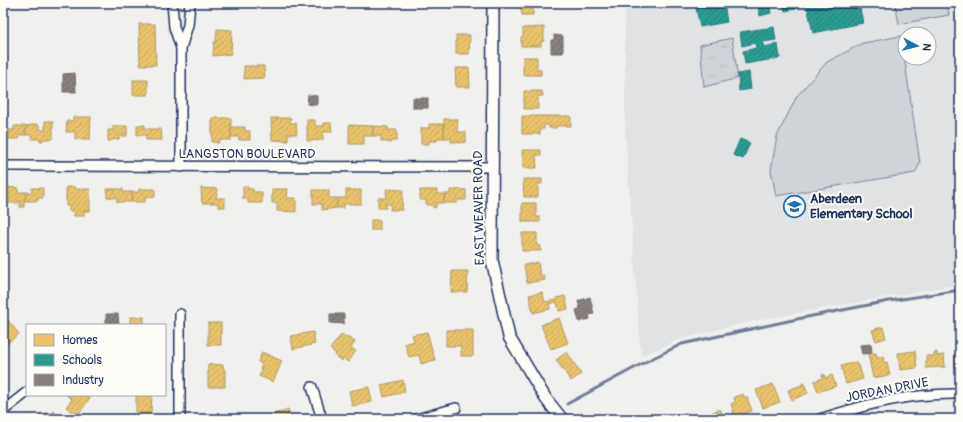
<svg xmlns="http://www.w3.org/2000/svg" width="963" height="422" viewBox="0 0 963 422" font-family="Pangolin,sans-serif">
<defs>
<pattern id="park-tufts" width="24" height="20" patternUnits="userSpaceOnUse"><rect width="24" height="20" fill="#d0d3d8"/><path d="M3 7l-1-3M5 7V3M7 7l1-3M15 17l-1-3M17 17v-4M19 17l1-3" fill="none" stroke="#b2b5bc"/></pattern>
<pattern id="homes-hatch" width="6" height="6" patternUnits="userSpaceOnUse"><rect width="6" height="6" fill="#e9c46a"/><path d="M-1 1l2-2M0 6l6-6M5 7l2-2" fill="none" stroke="#c7a95e"/></pattern>
<pattern id="schools-hatch" width="6" height="6" patternUnits="userSpaceOnUse"><rect width="6" height="6" fill="#2a9d8f"/><path d="M-1 1l2-2M0 6l6-6M5 7l2-2" fill="none" stroke="#238078"/></pattern>
<pattern id="industry-hatch" width="6" height="6" patternUnits="userSpaceOnUse"><rect width="6" height="6" fill="#8a817c"/><path d="M-1 1l2-2M0 6l6-6M5 7l2-2" fill="none" stroke="#706a69"/></pattern>
</defs>
<rect width="100%" height="100%" fill="#f0f0ee"/>
<filter id="ink" filterUnits="userSpaceOnUse"><feTurbulence type="fractalNoise" baseFrequency=".025" numOctaves="2"/><feDisplacementMap in="SourceGraphic" scale="8" xChannelSelector="R" yChannelSelector="G"/><feConvolveMatrix kernelMatrix="1 2 1 2 8 2 1 2 1" color-interpolation-filters="sRGB"/></filter>
<g filter="url(#ink)">
<path fill="#e0e2e3" fill-rule="evenodd" d="M625,3H960V284L753,321L683,338L641,356L625,128ZM905,34H929V58H905Z"/>
<path fill="url(#park-tufts)" stroke="#76819b" d="M732,38L738,78L704,87L700,45Z"/>
<g fill="#d0d3d8" stroke="#76819b">
<path d="M895,3H947L949,15L899,24Z"/>
<path d="M901,36L920,163L915,173L776,196L771,170L777,136L797,96L827,62L863,43Z"/>
</g>
<g fill="url(#homes-hatch)" stroke="#ab9766">
<rect x="458" y="3" width="11" height="4"/>
<path d="M519,3H533V15H522L521,8H519Z"/>
<path d="M139,24H155L156,65H140Z"/>
<path d="M544,27V41L541,42V46H521V37H523V28Z"/>
<path d="M217,29L232,30L231,54L213,56L214,42H216Z"/>
<path d="M456,35H470L469,54H456Z"/>
<path d="M523,57H537V70H541V75H523Z"/>
<path d="M244,66H264L265,78L244,79Z"/>
<path d="M455,68H469L470,87H456Z"/>
<rect x="133" y="80" width="15" height="15"/>
<path d="M524,91H542L543,96H538V109H524Z"/>
<path d="M522,116H571V126H556V128H549V125H544V129H540V134H522Z"/>
<path d="M73,117H91L90,139H75V131H73V132H66L67,121H73Z"/>
<path d="M212,118H231V140H219V143L212,142Z"/>
<path d="M271,118H291L290,123H296L297,134H288V141L272,140Z"/>
<path d="M444,119H458L457,132H466V142L458,143V142H451V138H444Z"/>
<path d="M307,120H315V126H324V123H331L332,132H323V140L307,141Z"/>
<path d="M45,121H53V139H43V141H40V139H32V135H26V126L38,124V126H40V129L45,131Z"/>
<path d="M429,124H444V138H437V141H429V144H421V128H429Z"/>
<path d="M137,125H145V129H161L162,140H146V135H137Z"/>
<path d="M349,125L373,126V136H364V144H349Z"/>
<path d="M14,126H26V135H19V139H8V130H14Z"/>
<path d="M113,126H127V136H119V139L111,140V141H108V130H113Z"/>
<path d="M373,126L388,127V130H397V141H391V143L381,141V136H373Z"/>
<path d="M231,127H245V131H250V140H239V137H231Z"/>
<path d="M522,150H541V155H536L537,168H523Z"/>
<path d="M523,179H542V184H538V197H524Z"/>
<path d="M7,187L18,188V192H26L25,201H24V207H20V201H18V203H7Z"/>
<path d="M66,187H75V189H90V211H84V216H74V211H69V206H66Z"/>
<path d="M243,187H248V189H253V192H262V203H248V199H243Z"/>
<path d="M32,188H43V198H38V201H25L26,192H32Z"/>
<path d="M201,188L218,189L216,198H225V207H218V203H202Z"/>
<path d="M107,189H123V192H132V202H117V198L107,197Z"/>
<path d="M139,189H155V197L145,198V202H132V192H139Z"/>
<path d="M272,189H288L287,198H296V212L277,211V203H272Z"/>
<path d="M386,189L403,190L402,210H390L391,204H386V208H378V198H387Z"/>
<path d="M458,189L466,190V200H457V203H444V194H450V190H458Z"/>
<path d="M313,190H329V198H337V208L322,210V204H313Z"/>
<path d="M346,190H361V204H344V208H337V198H346Z"/>
<path d="M420,190H437V194H444V203H436V207L433,208V205H426V200H420Z"/>
<path d="M522,203H536V217H540V222H522Z"/>
<rect x="371" y="220" width="9" height="10"/>
<path d="M522,233H537V246H541V251H522Z"/>
<path d="M538,262L540,275H544L545,280L527,283L524,265Z"/>
<path d="M452,271H468L467,292H451Z"/>
<path d="M542,292L545,302L556,300V298L565,296L568,309L559,311L557,302L549,304L550,309L533,313L529,295Z"/>
<rect x="130" y="317" width="14" height="8"/>
<path d="M559,318L568,343L551,349L541,325Z"/>
<path d="M8,320L19,334L3,347V329L5,327L3,324Z"/>
<rect x="208" y="323" width="13" height="22"/>
<path d="M883,327L886,338L876,341L872,330Z"/>
<path d="M446,330H473V356H461V346H446Z"/>
<path d="M313,332L315,344L293,349L291,336Z"/>
<path d="M427,332L435,360L421,364L419,355L409,357L405,344L414,341L412,335Z"/>
<path d="M342,334L355,342L351,348L356,351L348,362L343,358L342,361L335,356L336,354L330,349Z"/>
<path d="M958,349H960V367H955V353H958Z"/>
<path d="M915,351L917,368L900,370L898,353Z"/>
<path d="M262,352L282,361L273,382L259,376L262,370L260,369L262,364L258,362Z"/>
<path d="M567,352L581,374L571,381L556,360Z"/>
<path d="M937,352V356L944,355L945,367L926,368V356H934V353Z"/>
<path d="M876,353L877,358L883,356L884,363L887,362L890,375L873,378L868,354Z"/>
<path d="M856,362L857,366L859,365L863,379L846,384L841,366Z"/>
<path d="M208,364L223,365L224,370H225V387H208Z"/>
<path d="M824,374L825,378L832,375L836,386L818,392L814,381L823,378L822,375Z"/>
<path d="M403,380L405,392L384,397L381,385Z"/>
<path d="M802,383H804L808,393L792,400L788,390L802,385Z"/>
<path d="M773,384L780,402L763,408L756,390Z"/>
<path d="M369,387L372,402L352,406L349,391Z"/>
<path d="M743,394L745,398L747,397L752,411L735,417L731,404L735,402L734,397Z"/>
<path d="M66,395H92L78,415L66,407L72,399Z"/>
<path d="M136,395H152L151,413H136Z"/>
<path d="M288,409L292,419H268L267,417Z"/>
<path d="M720,409L725,419H704L712,416L711,413Z"/>
<path d="M53,411L60,419H39L47,412L49,415Z"/>
<path d="M688,413L693,419H677Z"/>
</g>
<g fill="url(#schools-hatch)" stroke="#267c80">
<path d="M695,3H724L727,22L700,27Z"/>
<path d="M757,3H769L771,13L760,16Z"/>
<path d="M783,3H795L796,9L785,11Z"/>
<path d="M819,3H859L863,23L813,33L807,6L819,4Z"/>
<path d="M774,27L776,40L763,42L764,47L778,44L780,58L745,64L743,51L756,48L755,43L742,46L740,32Z"/>
<path d="M749,72L751,89L739,91L738,74Z"/>
<path d="M740,139L750,143L743,159L733,155Z"/>
</g>
<g fill="url(#industry-hatch)" stroke="#696873">
<path d="M554,35L563,36V53H551V40H554Z"/>
<path d="M75,73L76,92H63V74Z"/>
<path d="M308,95L317,96V105L307,104Z"/>
<rect x="413" y="98" width="15" height="10"/>
<path d="M590,297L594,314L589,315L590,319L579,322L576,310L580,309L578,301Z"/>
<path d="M106,314H118L119,325H106Z"/>
<path d="M330,314H344V324L330,323Z"/>
<path d="M871,344L872,353L862,354L860,345Z"/>
</g>
<g fill="none" stroke-linecap="round" stroke-linejoin="round">
<path stroke="#6f7b97" stroke-width="3" d="M567,404L651,359L682,344L802,318L889,301L960,290"/>
<defs>
<g id="minor">
<path d="M172,3L174,27L181,48"/>
<path d="M3,166L492,167"/>
<path d="M181,167V48L188,25L190,3"/>
<path d="M312,387L322,419"/>
<path d="M3,411L27,392"/>
<path d="M180,419V314"/>
<path d="M416,419L456,408"/>
<path d="M820,419C868,404 909,393 960,394"/>
</g>
<path id="tertiary" d="M493,3L492,260L509,337L546,399L562,419"/>
</defs>
<use href="#minor" stroke="#1b2f5e" stroke-width="12"/>
<use href="#tertiary" stroke="#1b2f5e" stroke-width="14"/>
<use href="#minor" stroke="#fdfcf7" stroke-width="9"/>
<use href="#tertiary" stroke="#fdfcf7" stroke-width="11"/>
</g>
</g>
<defs>
<symbol id="school-ring" viewBox="-11 -11 22 22"><circle r="9.5" fill="#fdfcf7" stroke="#1f6fb2" stroke-width="1.5"/><path d="M0-5L7-2L0 1L-7-2ZM-4 1L0 2.5L4 1V4Q0 6-4 4Z" fill="#1f6fb2"/></symbol>
</defs>
<g fill-rule="evenodd">
<use href="#school-ring" x="782" y="194" width="25" height="25"/>
</g>
<g text-anchor="middle" dominant-baseline="central" stroke-width="4" stroke-linejoin="round" paint-order="stroke">
<g font-size="13" fill="#1b2f5e" stroke="#fdfcf7">
<text x="247" y="154">LANGSTON BOULEVARD</text>
<text transform="translate(479 208) rotate(-91)">EAST WEAVER ROAD</text>
<text transform="translate(887 390) rotate(-11)">JORDAN DRIVE</text>
</g>
<g font-size="13" font-weight="bold" fill="#1b2f5e" stroke="#fdfcf7" text-anchor="start">
<text x="810" y="199">Aberdeen<tspan x="810" dy="15">Elementary School</tspan></text>
</g>
</g>
<rect width="963" height="422" fill="none" stroke="#fdfcf7" stroke-width="16"/>
<rect x="8" y="8" width="947" height="406" fill="none" stroke="#1b2f5e" stroke-width="1.5" filter="url(#ink)"/>
<rect x="26" y="324" width="140" height="72" fill="#fdfcf7" stroke="#a3aaba"/>
<rect x="34" y="334" width="20" height="12" fill="#e9c46a" stroke="#a3aaba"/>
<text x="62" y="344" font-size="12" fill="#1b2f5e">Homes</text>
<rect x="34" y="354" width="20" height="12" fill="#2a9d8f" stroke="#a3aaba"/>
<text x="62" y="364" font-size="12" fill="#1b2f5e">Schools</text>
<rect x="34" y="374" width="20" height="12" fill="#8a817c" stroke="#a3aaba"/>
<text x="62" y="384" font-size="12" fill="#1b2f5e">Industry</text>
<g transform="translate(917 46) rotate(97)"><circle r="19" fill="#fdfcf7" stroke="#a3aaba"/>
<path d="M0-3L7 15L0 10L-7 15Z" fill="#1f6fb2"/>
<text y="-6" font-size="11" font-weight="bold" text-anchor="middle" fill="#1b2f5e">N</text>
</g>
</svg>
